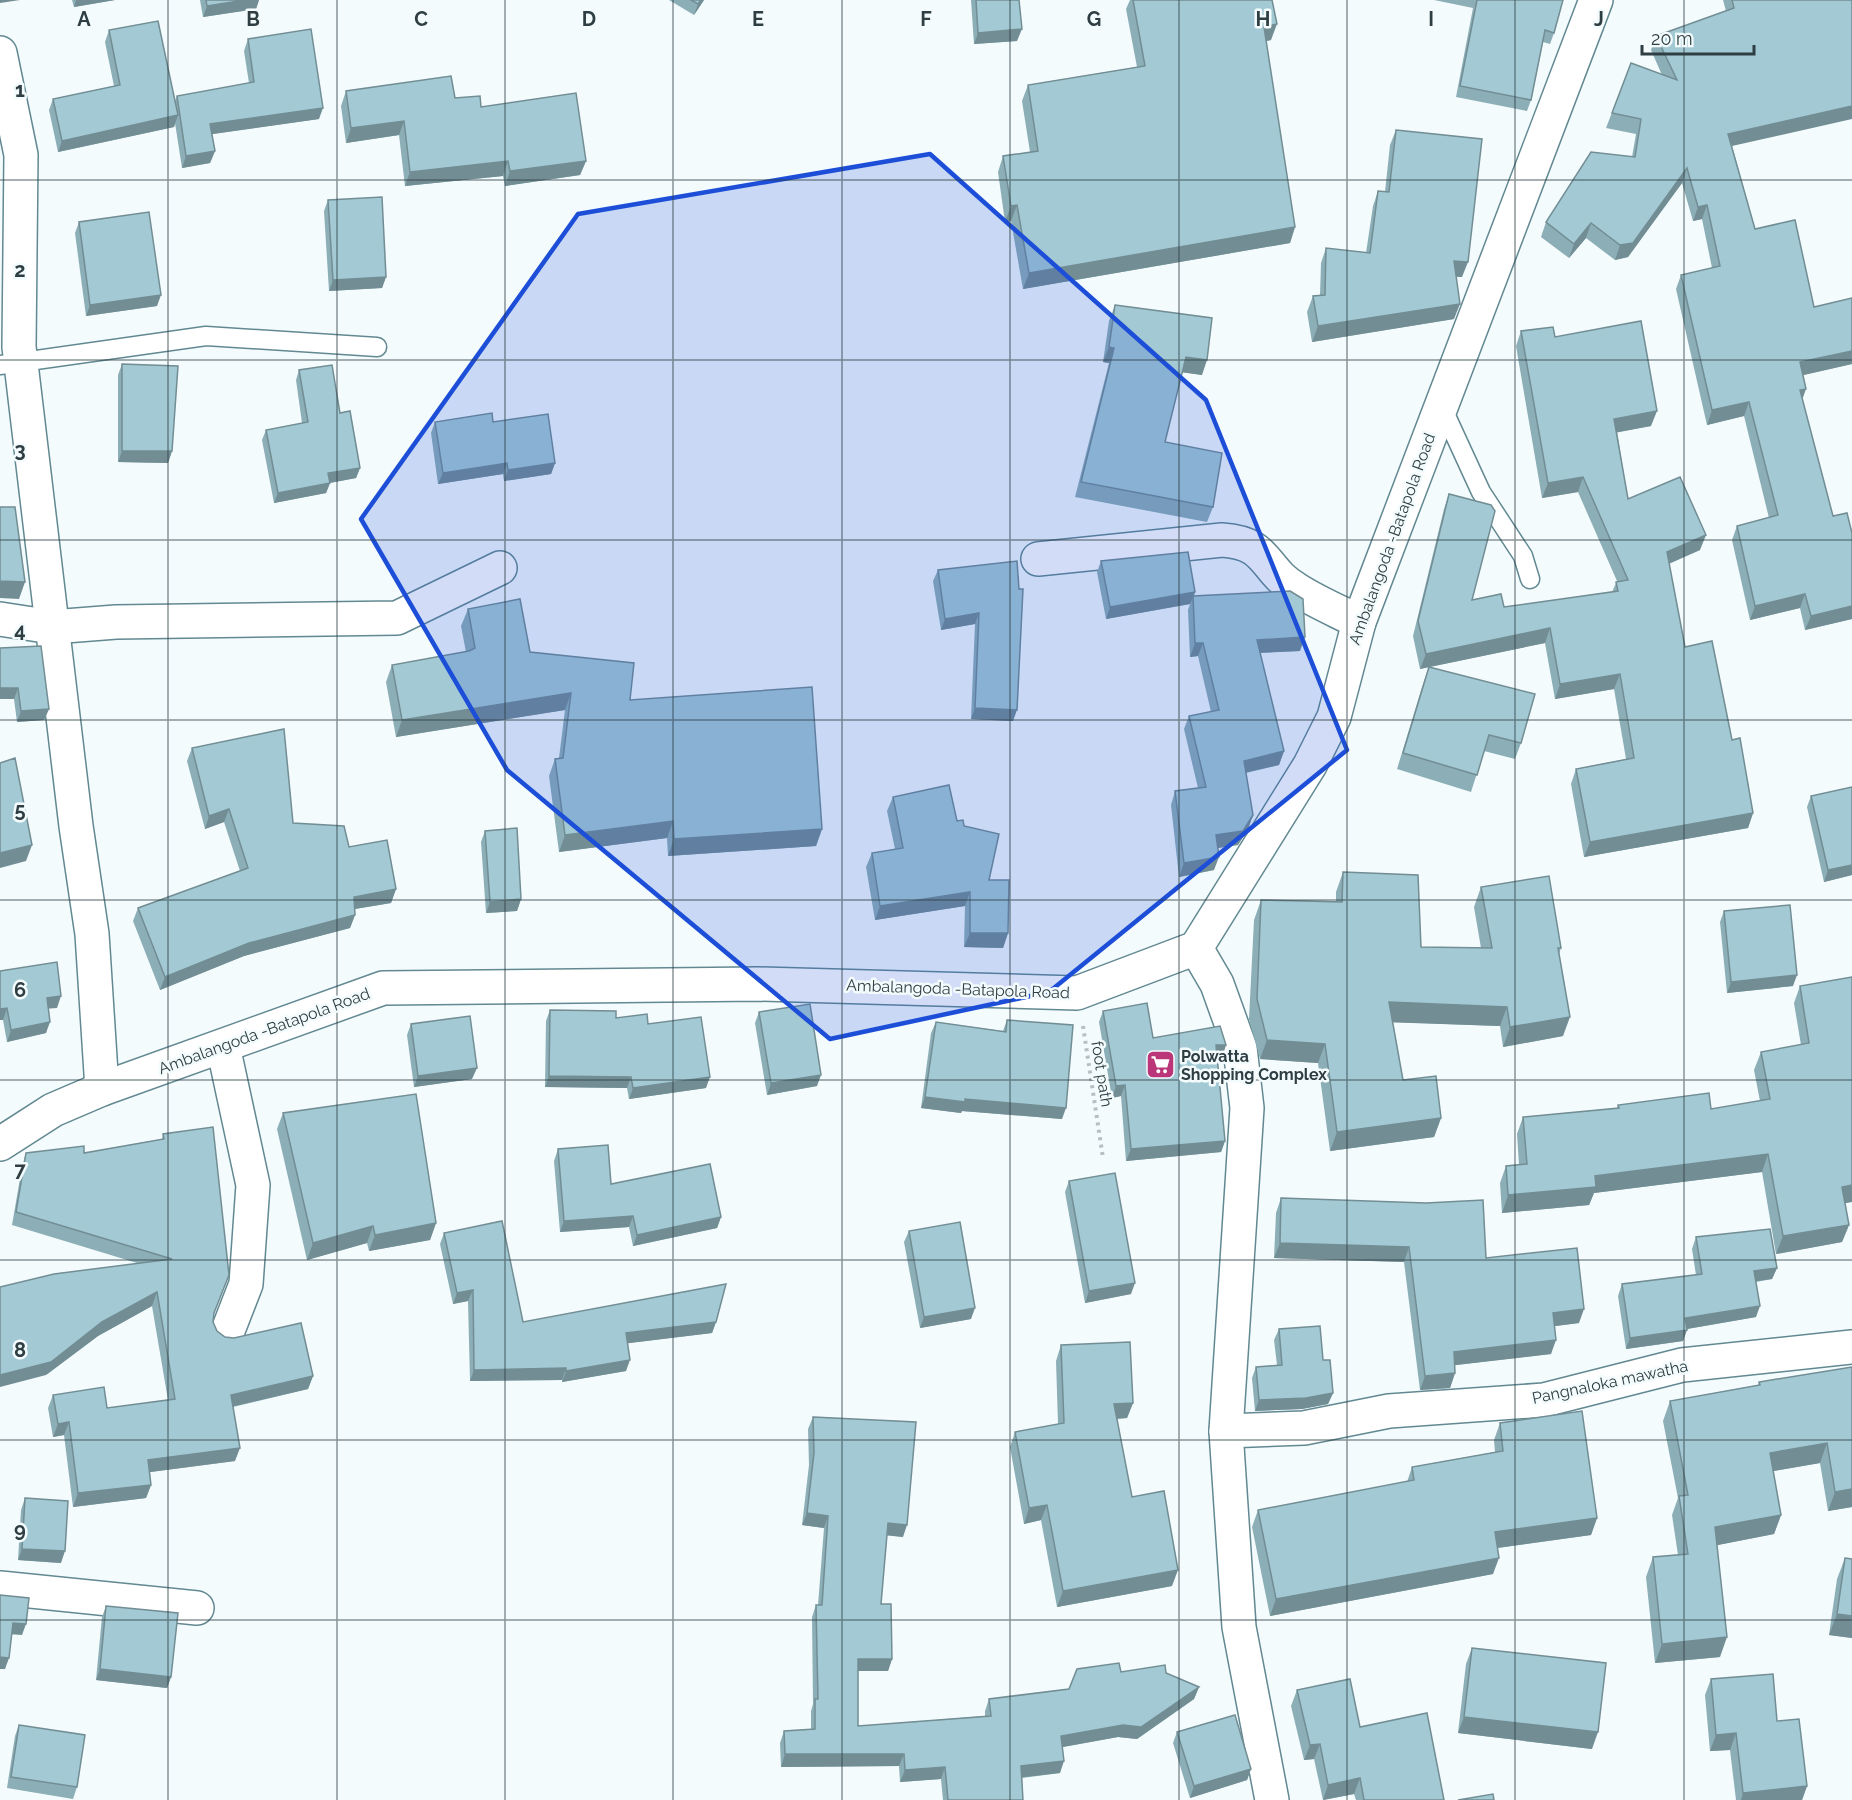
<svg xmlns="http://www.w3.org/2000/svg" width="1852" height="1800" viewBox="0 0 1852 1800" font-family="Raleway,sans-serif">
<rect width="100%" height="100%" fill="#f3fbfd"/>
<g fill="none" stroke-linecap="round" stroke-linejoin="round">
<defs>
<g id="lane">
<path d="M0,365L206,336L377,347"/>
<path d="M1441,405L1481,492L1523,556L1530,579"/>
</g>
<g id="street">
<path d="M0,53L21,155L19,347L76,826L92,934L102,1089"/>
<path d="M1038,559L1222,540C1270,543 1262,569 1296,589C1316,602 1338,611 1359,622"/>
<path d="M0,619L52,627L116,622L397,618L500,568"/>
<path d="M223,1046L253,1185L246,1284L227,1333"/>
<path d="M1226,1431L1304,1428L1389,1411L1544,1400L1682,1365L1852,1347"/>
<path d="M0,1588L197,1608"/>
</g>
<g id="secondary">
<path d="M1196,948L1217,984L1240,1048L1247,1108L1226,1431L1239,1627L1272,1800"/>
<path d="M0,1144L53,1110L102,1089L383,988L758,984L1077,993L1196,948L1310,765L1334,717L1359,622L1596,0"/>
</g>
</defs>
<use href="#lane" stroke="#628891" stroke-width="21"/>
<use href="#street" stroke="#628891" stroke-width="36"/>
<use href="#secondary" stroke="#628891" stroke-width="36"/>
<path stroke="#b5c0c2" stroke-width="4" stroke-dasharray="3 4.5" stroke-linecap="butt" d="M1083,1026L1103,1158"/>
<use href="#lane" stroke="#fff" stroke-width="18"/>
<use href="#street" stroke="#fff" stroke-width="33"/>
<use href="#secondary" stroke="#fff" stroke-width="33"/>
</g>
<g fill="#8caeb6">
<path d="M72,0H115L74,7Z"/>
<path d="M200,0H259L256,9L203,17Z"/>
<path d="M669,0H704L694,15Z"/>
<path d="M971,0H1019L1017,41L974,44Z"/>
<path d="M1130,0H1272L1271,40L1266,41L1295,227L1290,243L1023,289L1011,221L1005,222L998,172L1003,156L1030,152L1022,101L1028,85L1137,67L1126,9Z"/>
<path d="M1434,0H1563L1554,33L1550,44L1543,42L1531,100L1527,111L1456,97L1473,8Z"/>
<path d="M1723,0H1852L1732,146L1755,229L1814,307L1852,298V364L1803,375L1802,399L1833,516L1852,533V619L1805,630L1800,608L1750,620L1732,540L1737,526L1769,518L1744,416L1707,425L1676,289L1681,275L1712,268L1702,219L1693,221L1682,183L1628,257L1615,260L1586,238L1569,258L1541,237L1546,222L1632,157L1636,134L1606,128L1631,63L1662,75L1651,50L1656,36L1726,11Z"/>
<path d="M109,30L175,101L177,96L249,83L244,51L248,39L319,119L212,134L215,151L210,163L182,168L175,123L174,127L58,152L49,110L53,99L114,86L105,42Z"/>
<path d="M346,91L455,98L481,107L586,161L580,175L505,186L503,176L405,186L399,135L346,143L341,106Z"/>
<path d="M1396,130L1462,277H1456L1454,319L1312,342L1307,312L1313,296L1320,295L1321,263L1326,248L1366,253L1373,206L1378,191L1385,192L1390,145Z"/>
<path d="M328,200L386,277L382,288L329,291L324,211Z"/>
<path d="M79,222L157,306L86,316L75,233Z"/>
<path d="M1115,305L1202,375L1182,372L1165,442L1213,507L1207,522L1075,497L1109,363L1103,362L1109,321Z"/>
<path d="M1521,331L1555,337L1651,426L1617,432L1628,499L1700,550L1669,563L1685,647L1732,740L1753,813L1748,828L1584,857L1571,784L1576,769L1626,759L1614,689L1555,699L1545,643L1429,667L1521,743L1515,759L1484,751L1471,792L1397,769L1423,684L1429,667L1420,669L1413,636L1444,509L1449,494L1472,600L1504,607L1612,592L1617,581L1578,492L1542,498L1516,346Z"/>
<path d="M122,364L172,451L168,463L118,462V375Z"/>
<path d="M299,370L340,413L360,468L356,478L330,483L326,493L274,503L262,440L266,430L302,423L296,380Z"/>
<path d="M435,422H493L555,463L551,474L504,481L503,474L438,484L431,433Z"/>
<path d="M1101,561L1195,592L1194,596L1300,651L1260,653L1284,751L1279,765L1246,773L1253,815L1248,829L1238,845L1218,848L1214,870L1179,877L1171,805L1175,791L1198,788L1184,729L1189,716L1211,712L1198,656L1190,657L1188,610L1190,604L1106,619L1097,572Z"/>
<path d="M938,570L1019,589L1013,721L971,719L975,624L941,630L933,581Z"/>
<path d="M468,609L530,652L630,700L822,829L816,846L668,856L667,838L559,852L549,776L555,759L559,758L565,710L396,737L386,682L392,665L466,652L461,626Z"/>
<path d="M0,648L49,709L44,720L17,722L14,699H0Z"/>
<path d="M192,748L293,823L349,847L396,889L391,903L354,909L355,915L350,928L244,956L160,990L133,921L138,908L240,871L224,822L205,829L187,761Z"/>
<path d="M1852,787V875L1824,882L1807,807L1811,796Z"/>
<path d="M893,797L957,821L964,826L989,880L1008,933L1003,948L964,947L965,906L875,920L866,867L872,853L895,849L887,811Z"/>
<path d="M485,831L521,899L517,911L486,913L481,842Z"/>
<path d="M1343,872L1421,947L1481,948L1474,907L1481,887L1561,948L1559,954L1563,1036L1503,1047L1500,1026L1393,1022L1403,1080L1441,1118L1434,1137L1330,1151L1318,1063L1260,1059L1249,1019L1254,920L1261,900L1336,901V892Z"/>
<path d="M1724,911L1793,986L1727,993L1720,922Z"/>
<path d="M0,971L57,1008H48L46,1033L7,1042L3,1020H0Z"/>
<path d="M1800,986L1849,1225L1842,1242L1776,1254L1762,1172L1594,1193L1589,1205L1502,1213L1500,1183L1506,1166L1519,1165L1517,1134L1523,1117L1617,1108L1618,1105L1711,1109L1760,1101L1754,1070L1761,1052L1801,1045L1794,1003Z"/>
<path d="M550,1010L616,1018L648,1024L706,1088L629,1099L627,1088L545,1087L546,1021Z"/>
<path d="M1103,1011L1153,1038L1226,1045L1222,1057L1217,1056L1225,1141L1221,1152L1126,1161L1121,1096L1112,1098L1099,1022Z"/>
<path d="M759,1012L817,1086L767,1095L755,1023Z"/>
<path d="M1007,1020L1062,1119L962,1111L961,1113L921,1108L931,1033L936,1022L1003,1031Z"/>
<path d="M411,1024L472,1079L414,1087L407,1035Z"/>
<path d="M283,1113L436,1223L430,1240L369,1251L367,1243L307,1260L277,1129Z"/>
<path d="M163,1134L214,1314L213,1322L217,1331L225,1337L313,1376L308,1389L233,1407L235,1461L150,1472L151,1485L146,1498L73,1507L64,1435L53,1437L48,1408L53,1395L107,1408L168,1400L152,1306L98,1336L46,1375L137,1263L12,1225L22,1167L26,1153H84L162,1139Z"/>
<path d="M558,1149L611,1184L721,1217L717,1228L633,1246L629,1227L560,1232L554,1161Z"/>
<path d="M1069,1181L1131,1294L1085,1303L1065,1192Z"/>
<path d="M1281,1198L1486,1258L1579,1323L1555,1326L1551,1354L1455,1365V1373L1450,1388L1420,1390L1404,1262L1274,1258L1276,1213Z"/>
<path d="M909,1231L971,1319L920,1328L904,1242Z"/>
<path d="M444,1233L523,1322H716L712,1333L628,1343L626,1371L562,1382V1380L470,1381L468,1301L453,1304L440,1244Z"/>
<path d="M1696,1237L1777,1268L1772,1279L1756,1282V1317L1687,1329L1683,1341L1626,1349L1618,1296L1622,1284L1696,1275L1692,1249Z"/>
<path d="M1279,1329L1323,1360L1333,1393L1328,1404L1302,1409L1255,1411L1252,1378L1256,1367L1277,1365L1274,1340Z"/>
<path d="M1061,1345L1133,1403L1127,1418L1117,1419L1132,1497L1172,1586L1057,1607L1041,1520L1024,1524L1010,1447L1015,1432L1058,1424L1056,1361Z"/>
<path d="M1852,1367V1507L1828,1511L1820,1463L1773,1471L1781,1515L1774,1534L1717,1545L1720,1657L1655,1663L1646,1577L1653,1557L1678,1555L1672,1515L1678,1498L1663,1421L1670,1401L1758,1385L1759,1382Z"/>
<path d="M813,1417L903,1537L887,1535L881,1604L892,1659L888,1671H858V1726L985,1716V1711L989,1699L1069,1689L1121,1672L1166,1673L1199,1687L1194,1699L1137,1739L1118,1737L1063,1747L1060,1773L1022,1778L1023,1800H943L941,1779L900,1782L899,1766L781,1767L780,1743L784,1731L811,1729V1711L813,1704L812,1617L816,1605H818L824,1528L802,1525L809,1465L808,1429Z"/>
<path d="M1500,1423L1597,1518L1591,1535L1498,1548L1493,1574L1270,1616L1252,1527L1258,1510L1407,1482L1412,1467L1495,1452L1494,1440Z"/>
<path d="M25,1498L61,1563L18,1560L21,1510Z"/>
<path d="M1845,1558L1852,1559V1638L1829,1635L1837,1579Z"/>
<path d="M106,1606L171,1677L167,1688L96,1680L102,1617Z"/>
<path d="M1472,1648L1592,1749L1458,1733L1466,1664Z"/>
<path d="M1711,1679L1777,1721L1807,1786L1802,1800H1736L1730,1750L1710,1751L1705,1695Z"/>
<path d="M1297,1690L1360,1727L1444,1800H1356L1354,1794L1323,1800L1314,1759L1304,1760L1291,1706Z"/>
<path d="M19,1725L77,1787L73,1799L7,1788L15,1736Z"/>
<path d="M1177,1732L1251,1769L1247,1780L1190,1798L1173,1743Z"/>
</g>
<g fill="#728d94">
<path d="M0,0H20L0,3Z"/>
<path d="M76,0H115L74,7Z"/>
<path d="M245,0H259L256,9L203,17L207,6Z"/>
<path d="M701,0H704L694,15L698,4Z"/>
<path d="M1277,24L1271,40L1258,43L1264,27Z"/>
<path d="M1022,29L1017,41L974,44L978,33Z"/>
<path d="M1852,106V119L1723,148L1728,134Z"/>
<path d="M323,108L319,119L206,135L210,124Z"/>
<path d="M178,115L174,127L58,152L62,141Z"/>
<path d="M404,121L399,135L346,143L351,128Z"/>
<path d="M215,151L210,163L182,168L186,156Z"/>
<path d="M508,161L503,176L405,186L410,172Z"/>
<path d="M586,161L580,175L505,186L510,171Z"/>
<path d="M1687,168L1682,183L1628,257L1615,260L1620,245Z"/>
<path d="M1017,205L1011,221L1005,222L1011,206Z"/>
<path d="M1707,205L1702,219L1693,221L1698,207Z"/>
<path d="M1591,223L1586,238L1569,258L1574,244Z"/>
<path d="M1295,227L1290,243L1023,289L1029,273Z"/>
<path d="M1454,261L1468,262L1462,277L1448,276Z"/>
<path d="M386,277L382,288L329,291L333,280Z"/>
<path d="M161,295L157,306L86,316L90,305Z"/>
<path d="M1460,304L1454,319L1312,342L1318,326Z"/>
<path d="M1109,347L1114,348L1109,363L1103,362Z"/>
<path d="M1852,351V364L1795,377L1800,362Z"/>
<path d="M1186,357L1207,360L1202,375L1180,372Z"/>
<path d="M1806,389L1801,403L1800,390Z"/>
<path d="M1749,402L1744,416L1707,425L1712,410Z"/>
<path d="M1657,411L1651,426L1609,434L1614,419Z"/>
<path d="M122,451H172L168,463L118,462Z"/>
<path d="M507,463L503,474L438,484L443,473Z"/>
<path d="M555,463L551,474L504,481L508,470Z"/>
<path d="M360,468L356,478L324,484L328,473Z"/>
<path d="M1583,477L1578,492L1542,498L1548,483Z"/>
<path d="M330,483L326,493L274,503L278,493Z"/>
<path d="M1706,535L1700,550L1662,567L1667,552Z"/>
<path d="M0,581L25,582L19,599L0,598Z"/>
<path d="M1195,592L1190,604L1106,619L1110,607Z"/>
<path d="M1805,594L1800,608L1750,620L1755,606Z"/>
<path d="M1852,606V619L1805,630L1811,616Z"/>
<path d="M979,613L975,624L941,630L945,619Z"/>
<path d="M1550,628L1545,643L1420,669L1426,654Z"/>
<path d="M1305,637L1300,651L1252,653L1257,640Z"/>
<path d="M1195,643H1203L1198,656L1190,657Z"/>
<path d="M1620,674L1614,689L1555,699L1560,684Z"/>
<path d="M0,688H18L14,699H0Z"/>
<path d="M571,693L565,710L396,737L402,720Z"/>
<path d="M975,708L1017,710L1013,721L971,719Z"/>
<path d="M49,709L44,720L17,722L21,711Z"/>
<path d="M1284,751L1279,765L1239,774L1244,761Z"/>
<path d="M229,809L224,822L205,829L209,816Z"/>
<path d="M1753,813L1748,828L1584,857L1590,842Z"/>
<path d="M1253,815L1248,829L1238,845L1211,849L1216,835Z"/>
<path d="M673,821L667,838L559,852L565,835Z"/>
<path d="M822,829L816,846L668,856L674,839Z"/>
<path d="M32,845L26,861L0,868V853Z"/>
<path d="M1219,857L1214,870L1179,877L1184,863Z"/>
<path d="M1852,865V875L1824,882L1828,870Z"/>
<path d="M396,889L391,903L349,910L354,897Z"/>
<path d="M970,892L965,906L875,920L880,906Z"/>
<path d="M521,899L517,911L486,913L490,902Z"/>
<path d="M355,915L350,928L244,956L160,990L165,977L249,943Z"/>
<path d="M970,933H1008L1003,948L964,947Z"/>
<path d="M1797,975L1793,986L1727,993L1731,982Z"/>
<path d="M61,996L57,1008L43,1009L47,998Z"/>
<path d="M1389,1002L1507,1007L1500,1026L1382,1022Z"/>
<path d="M7,1008L3,1020H0V1009Z"/>
<path d="M1570,1017L1563,1036L1503,1047L1510,1027Z"/>
<path d="M50,1022L46,1033L7,1042L11,1030Z"/>
<path d="M1267,1040L1325,1044L1318,1063L1260,1059Z"/>
<path d="M1216,1045H1226L1222,1057L1212,1056Z"/>
<path d="M477,1068L472,1079L414,1087L418,1076Z"/>
<path d="M821,1075L817,1086L767,1095L771,1083Z"/>
<path d="M549,1076L631,1077L627,1088L545,1087Z"/>
<path d="M710,1077L706,1088L629,1099L633,1088Z"/>
<path d="M1125,1085L1121,1096L1112,1098L1116,1086Z"/>
<path d="M925,1097L965,1099L1066,1108L1062,1119L962,1111L961,1113L921,1108Z"/>
<path d="M1441,1118L1434,1137L1330,1151L1337,1132Z"/>
<path d="M1225,1141L1221,1152L1126,1161L1131,1149Z"/>
<path d="M1768,1154L1762,1172L1594,1193L1589,1205L1502,1213L1508,1195L1595,1176Z"/>
<path d="M1852,1185V1202L1836,1205L1842,1187Z"/>
<path d="M633,1216L629,1227L560,1232L564,1221Z"/>
<path d="M721,1217L717,1228L633,1246L637,1235Z"/>
<path d="M436,1223L430,1240L369,1251L375,1235Z"/>
<path d="M1849,1225L1842,1242L1776,1254L1783,1236Z"/>
<path d="M373,1226L367,1243L307,1260L313,1243Z"/>
<path d="M1280,1243L1409,1247L1404,1262L1274,1258Z"/>
<path d="M1777,1268L1772,1279L1750,1282L1754,1271Z"/>
<path d="M1135,1283L1131,1294L1085,1303L1089,1291Z"/>
<path d="M473,1290L468,1301L453,1304L457,1293Z"/>
<path d="M157,1292L152,1306L98,1336L46,1375L0,1387V1375Z"/>
<path d="M1760,1306L1756,1317L1681,1330L1685,1318Z"/>
<path d="M975,1308L971,1319L920,1328L924,1317Z"/>
<path d="M1584,1309L1579,1323L1548,1327L1553,1313Z"/>
<path d="M716,1322L712,1333L622,1344L626,1333Z"/>
<path d="M1687,1330L1683,1341L1626,1349L1630,1338Z"/>
<path d="M1556,1340L1551,1354L1448,1366L1454,1352Z"/>
<path d="M630,1360L626,1371L562,1382L566,1371Z"/>
<path d="M566,1368L562,1380L470,1381L474,1370Z"/>
<path d="M1455,1373L1450,1388L1420,1390L1425,1376Z"/>
<path d="M313,1376L308,1389L226,1408L231,1395Z"/>
<path d="M1333,1393L1328,1404L1302,1409L1255,1411L1259,1400Z"/>
<path d="M1133,1403L1127,1418L1109,1419L1114,1404Z"/>
<path d="M69,1422L64,1435L53,1437L58,1424Z"/>
<path d="M1827,1443L1820,1463L1762,1473L1770,1453Z"/>
<path d="M240,1448L235,1461L143,1473L148,1460Z"/>
<path d="M151,1485L146,1498L73,1507L78,1493Z"/>
<path d="M1852,1489V1507L1828,1511L1835,1492Z"/>
<path d="M1047,1505L1041,1520L1024,1524L1029,1508Z"/>
<path d="M807,1513L828,1516L824,1528L802,1525Z"/>
<path d="M1781,1515L1774,1534L1708,1547L1715,1527Z"/>
<path d="M1597,1518L1591,1535L1489,1549L1495,1532Z"/>
<path d="M888,1523L907,1525L903,1537L883,1535Z"/>
<path d="M22,1549L65,1551L61,1563L18,1560Z"/>
<path d="M1499,1558L1493,1574L1270,1616L1276,1599Z"/>
<path d="M1178,1570L1172,1586L1057,1607L1063,1591Z"/>
<path d="M1837,1614L1852,1616V1638L1829,1635Z"/>
<path d="M13,1623L26,1624L22,1635L8,1634Z"/>
<path d="M1727,1637L1720,1657L1655,1663L1662,1644Z"/>
<path d="M0,1657L9,1658L5,1669H0Z"/>
<path d="M858,1659H892L888,1671H854Z"/>
<path d="M100,1669L171,1677L167,1688L96,1680Z"/>
<path d="M1199,1687L1194,1699L1137,1739L1118,1737L1057,1748L1061,1736Z"/>
<path d="M1464,1717L1598,1732L1592,1749L1458,1733Z"/>
<path d="M1736,1733L1730,1750L1710,1751L1716,1735Z"/>
<path d="M1320,1744L1314,1759L1304,1760L1310,1745Z"/>
<path d="M785,1754H904L899,1766L781,1767Z"/>
<path d="M1064,1761L1060,1773L1016,1778L1021,1766Z"/>
<path d="M945,1767L941,1779L900,1782L905,1770Z"/>
<path d="M1251,1769L1247,1780L1190,1798L1194,1786Z"/>
<path d="M1360,1778L1354,1794L1323,1800L1328,1785Z"/>
<path d="M1807,1786L1802,1800H1741L1743,1793Z"/>
</g>
<g fill="#a3cad4" stroke="#728d94" stroke-width="1.5">
<path d="M206,0H245L207,6Z"/>
<path d="M691,0H701L698,4Z"/>
<path d="M976,0H1019L1022,29L978,33Z"/>
<path d="M1133,0H1272L1277,24L1264,27L1295,227L1029,273L1017,205L1011,206L1003,156L1038,151L1028,85L1145,66Z"/>
<path d="M1477,0H1563L1554,33L1545,30L1531,100L1460,86Z"/>
<path d="M1732,0H1852V106L1728,134L1755,229L1795,220L1814,307L1852,298V351L1800,362L1806,389L1800,390L1833,516L1847,513L1852,533V606L1811,616L1805,594L1755,606L1737,526L1778,515L1749,402L1712,410L1681,275L1720,266L1707,205L1698,207L1687,168L1633,243L1620,245L1591,223L1574,244L1546,222L1591,152L1635,157L1641,119L1612,113L1631,63L1677,80L1656,36L1734,8Z"/>
<path d="M158,21L178,115L62,141L53,99L120,85L109,30Z"/>
<path d="M311,29L323,108L210,124L215,151L186,156L177,96L254,82L248,39Z"/>
<path d="M451,76L455,98L480,96L481,107L576,93L586,161L510,171L508,161L410,172L404,121L351,128L346,91Z"/>
<path d="M1396,130L1482,139L1468,262L1454,261L1460,304L1318,326L1313,296L1325,295L1326,248L1370,253L1378,191L1389,192Z"/>
<path d="M382,197L386,277L333,280L328,200Z"/>
<path d="M149,212L161,295L90,305L79,222Z"/>
<path d="M1115,305L1212,318L1207,360L1186,357L1165,442L1222,453L1213,507L1081,482L1114,348L1109,347Z"/>
<path d="M1641,321L1657,411L1614,419L1628,499L1680,477L1706,535L1667,552L1685,647L1712,641L1732,740L1740,738L1753,813L1590,842L1576,769L1634,758L1620,674L1560,684L1550,628L1426,654L1418,621L1449,494L1491,505L1495,511L1472,600L1501,594L1504,607L1618,591L1616,582L1628,580L1583,477L1548,483L1521,331L1553,327L1555,337Z"/>
<path d="M122,364L178,366L172,451H122Z"/>
<path d="M332,365L340,413L350,411L360,468L328,473L330,483L278,493L266,430L308,422L299,370Z"/>
<path d="M492,413L493,422L548,414L555,463L508,470L507,463L443,473L435,422Z"/>
<path d="M0,507H15L25,582L0,581Z"/>
<path d="M1188,552L1195,592L1110,607L1101,561Z"/>
<path d="M1017,561L1019,589H1023L1017,710L975,708L979,613L945,619L938,570Z"/>
<path d="M1290,591L1303,599L1305,637L1257,640L1284,751L1244,761L1253,815L1243,831L1216,835L1219,857L1184,863L1175,791L1206,787L1189,716L1219,710L1203,643H1195L1193,596Z"/>
<path d="M520,599L530,652L634,663L630,700L812,687L822,829L674,839L673,821L565,835L555,759L563,758L571,693L402,720L392,665L469,651L475,648L468,609Z"/>
<path d="M41,646L49,709L21,711L18,688H0V648Z"/>
<path d="M1429,667L1535,694L1521,743L1489,735L1477,775L1403,753Z"/>
<path d="M284,729L293,823L344,826L349,847L387,840L396,889L354,897L355,915L249,943L165,977L138,908L248,868L229,809L209,816L192,748Z"/>
<path d="M15,758L32,845L0,853V763Z"/>
<path d="M949,785L957,821L963,820L964,826L999,834L989,880H1009L1008,933H970V892L880,906L872,853L903,848L893,797Z"/>
<path d="M1852,787V865L1828,870L1811,796Z"/>
<path d="M517,828L521,899L490,902L485,831Z"/>
<path d="M1343,872L1418,875L1421,947L1492,948L1481,887L1549,876L1561,948H1558L1570,1017L1510,1027L1507,1007L1389,1002L1403,1080L1436,1076L1441,1118L1337,1132L1325,1044L1267,1040L1257,999L1261,900L1342,902Z"/>
<path d="M1790,905L1797,975L1731,982L1724,911Z"/>
<path d="M57,962L61,996L47,998L50,1022L11,1030L7,1008L0,1009V971Z"/>
<path d="M1852,977V1185L1842,1187L1849,1225L1783,1236L1768,1154L1595,1176L1596,1187L1508,1195L1506,1166L1527,1164L1523,1117L1619,1108L1618,1105L1709,1093L1711,1109L1770,1099L1761,1052L1809,1043L1800,986Z"/>
<path d="M1147,1003L1153,1038L1220,1026L1226,1045H1216L1225,1141L1131,1149L1125,1085L1116,1086L1103,1011Z"/>
<path d="M810,1004L821,1075L771,1083L759,1012Z"/>
<path d="M550,1010L616,1011V1018L647,1014L648,1024L701,1017L710,1077L633,1088L631,1077L549,1076Z"/>
<path d="M470,1016L477,1068L418,1076L411,1024Z"/>
<path d="M1007,1020L1073,1025L1066,1108L965,1099V1102L925,1097L936,1022L1006,1032Z"/>
<path d="M416,1094L436,1223L375,1235L373,1226L313,1243L283,1113Z"/>
<path d="M213,1127L229,1275L214,1313L213,1322L217,1331L225,1337L234,1338L301,1323L313,1376L231,1395L240,1448L148,1460L151,1485L78,1493L69,1422L58,1424L53,1395L104,1387L107,1408L175,1399L157,1292L102,1322L51,1362L0,1375V1287L54,1274L172,1259L16,1212L26,1153L84,1146V1153L164,1139L163,1134Z"/>
<path d="M608,1145L611,1184L710,1164L721,1217L637,1235L633,1216L564,1221L558,1149Z"/>
<path d="M1115,1173L1135,1283L1089,1291L1069,1181Z"/>
<path d="M1281,1198L1426,1203L1483,1200L1486,1258L1577,1248L1584,1309L1553,1313L1556,1340L1454,1352L1455,1373L1425,1376L1409,1247L1280,1243Z"/>
<path d="M502,1221L523,1322L726,1284L716,1322L626,1333L630,1360L566,1371V1368L474,1370L473,1290L457,1293L444,1233Z"/>
<path d="M960,1222L975,1308L924,1317L909,1231Z"/>
<path d="M1770,1229L1777,1268L1754,1271L1760,1306L1685,1318L1687,1330L1630,1338L1622,1284L1702,1274L1696,1237Z"/>
<path d="M1320,1326L1323,1360H1330L1333,1393L1306,1398L1259,1400L1256,1367L1282,1365L1279,1329Z"/>
<path d="M1130,1342L1133,1403L1114,1404L1132,1497L1164,1491L1178,1570L1063,1591L1047,1505L1029,1508L1015,1432L1064,1423L1061,1345Z"/>
<path d="M1852,1367V1489L1835,1492L1827,1443L1770,1453L1781,1515L1715,1527L1727,1637L1662,1644L1653,1557L1688,1554L1679,1496L1688,1495L1670,1401L1760,1385L1759,1382Z"/>
<path d="M1582,1411L1597,1518L1495,1532L1499,1558L1276,1599L1258,1510L1414,1480L1412,1467L1503,1451L1500,1423Z"/>
<path d="M813,1417L916,1422L907,1525L888,1523L881,1604H891L892,1659H858V1726L991,1716L989,1699L1069,1689L1077,1669L1119,1663L1121,1672L1165,1665L1166,1673L1199,1687L1141,1727L1123,1725L1061,1736L1064,1761L1021,1766L1023,1800H948L945,1767L905,1770L904,1754H785L784,1731L815,1729V1699H818L816,1605H822L828,1516L807,1513L814,1453Z"/>
<path d="M25,1498L68,1501L65,1551L22,1549Z"/>
<path d="M1845,1558L1852,1559V1616L1837,1614Z"/>
<path d="M0,1595L29,1598L26,1624L13,1623L9,1658L0,1657Z"/>
<path d="M106,1606L178,1613L171,1677L100,1669Z"/>
<path d="M1472,1648L1606,1663L1598,1732L1464,1717Z"/>
<path d="M1773,1674L1777,1721L1799,1719L1807,1786L1743,1793L1736,1733L1716,1735L1711,1679Z"/>
<path d="M1350,1679L1360,1727L1427,1713L1444,1800H1364L1360,1778L1328,1785L1320,1744L1310,1745L1297,1690Z"/>
<path d="M1235,1715L1251,1769L1194,1786L1177,1732Z"/>
<path d="M19,1725L85,1735L77,1787L11,1777Z"/>
<path d="M1493,1794L1494,1800H1458Z"/>
</g>
<path fill="#1d4ed8" fill-opacity="0.2" stroke="#1d4ed8" stroke-width="4.5" stroke-linejoin="round" d="M930,154L1206,400L1347,750L1049,992L830,1039L507,770L361,519L578,214Z"/>
<path fill="none" stroke="#2e3e42" stroke-width="1.5" stroke-opacity="0.55" d="M168,0V1800M337,0V1800M505,0V1800M673,0V1800M842,0V1800M1010,0V1800M1179,0V1800M1347,0V1800M1515,0V1800M1684,0V1800M0,180H1852M0,360H1852M0,540H1852M0,720H1852M0,900H1852M0,1080H1852M0,1260H1852M0,1440H1852M0,1620H1852"/>
<defs>
<symbol id="supermarket-square" viewBox="-11 -11 22 22"><rect x="-9" y="-9" width="18" height="18" rx="4" fill="#bb3679" stroke="#f3fbfd"/><path d="M-6-5.5h2.5l.6 2H6L4.5 2H-2.5L-4.4-4H-6ZM-1.5 3.2a1.3 1.3 0 1 0 .1 0ZM3 3.2a1.3 1.3 0 1 0 .1 0Z" fill="#fff"/></symbol>
</defs>
<g fill-rule="evenodd">
<use href="#supermarket-square" x="1144" y="1048" width="33" height="33"/>
</g>
<g text-anchor="middle" dominant-baseline="central" stroke-width="5" stroke-linejoin="round" paint-order="stroke">
<g font-size="16" fill="#2e3e42" stroke="#f3fbfd">
<text transform="translate(1392 539) rotate(-70)">Ambalangoda -Batapola Road</text>
<text transform="translate(958 989) rotate(2)">Ambalangoda -Batapola Road</text>
<text transform="translate(264 1031) rotate(-20)">Ambalangoda -Batapola Road</text>
<text transform="translate(1102 1074) rotate(81)">foot path</text>
<text transform="translate(1610 1382) rotate(-12)">Pangnaloka mawatha</text>
</g>
<g font-size="16" font-weight="bold" fill="#2e3e42" stroke="#f3fbfd" text-anchor="start">
<text x="1181" y="1056">Polwatta<tspan x="1181" dy="18">Shopping Complex</tspan></text>
</g>
</g>
<g font-size="20" text-anchor="middle" font-weight="bold" fill="#2e3e42" stroke="#f3fbfd" stroke-width="5" stroke-linejoin="round" paint-order="stroke">
<text x="84" y="26">A</text>
<text x="253" y="26">B</text>
<text x="421" y="26">C</text>
<text x="589" y="26">D</text>
<text x="758" y="26">E</text>
<text x="926" y="26">F</text>
<text x="1094" y="26">G</text>
<text x="1263" y="26">H</text>
<text x="1431" y="26">I</text>
<text x="1599" y="26">J</text>
<text x="20" y="97">1</text>
<text x="20" y="277">2</text>
<text x="20" y="457">3</text>
<text x="20" y="637">4</text>
<text x="20" y="817">5</text>
<text x="20" y="997">6</text>
<text x="20" y="1177">7</text>
<text x="20" y="1357">8</text>
<text x="20" y="1537">9</text>
</g>
<path d="M1642 45v9h112v-9" fill="none" stroke="#2e3e42" stroke-width="3"/>
<text x="1651" y="45" font-size="18" fill="#2e3e42" stroke="#f3fbfd" stroke-width="4.5" paint-order="stroke">20 m</text>
</svg>
